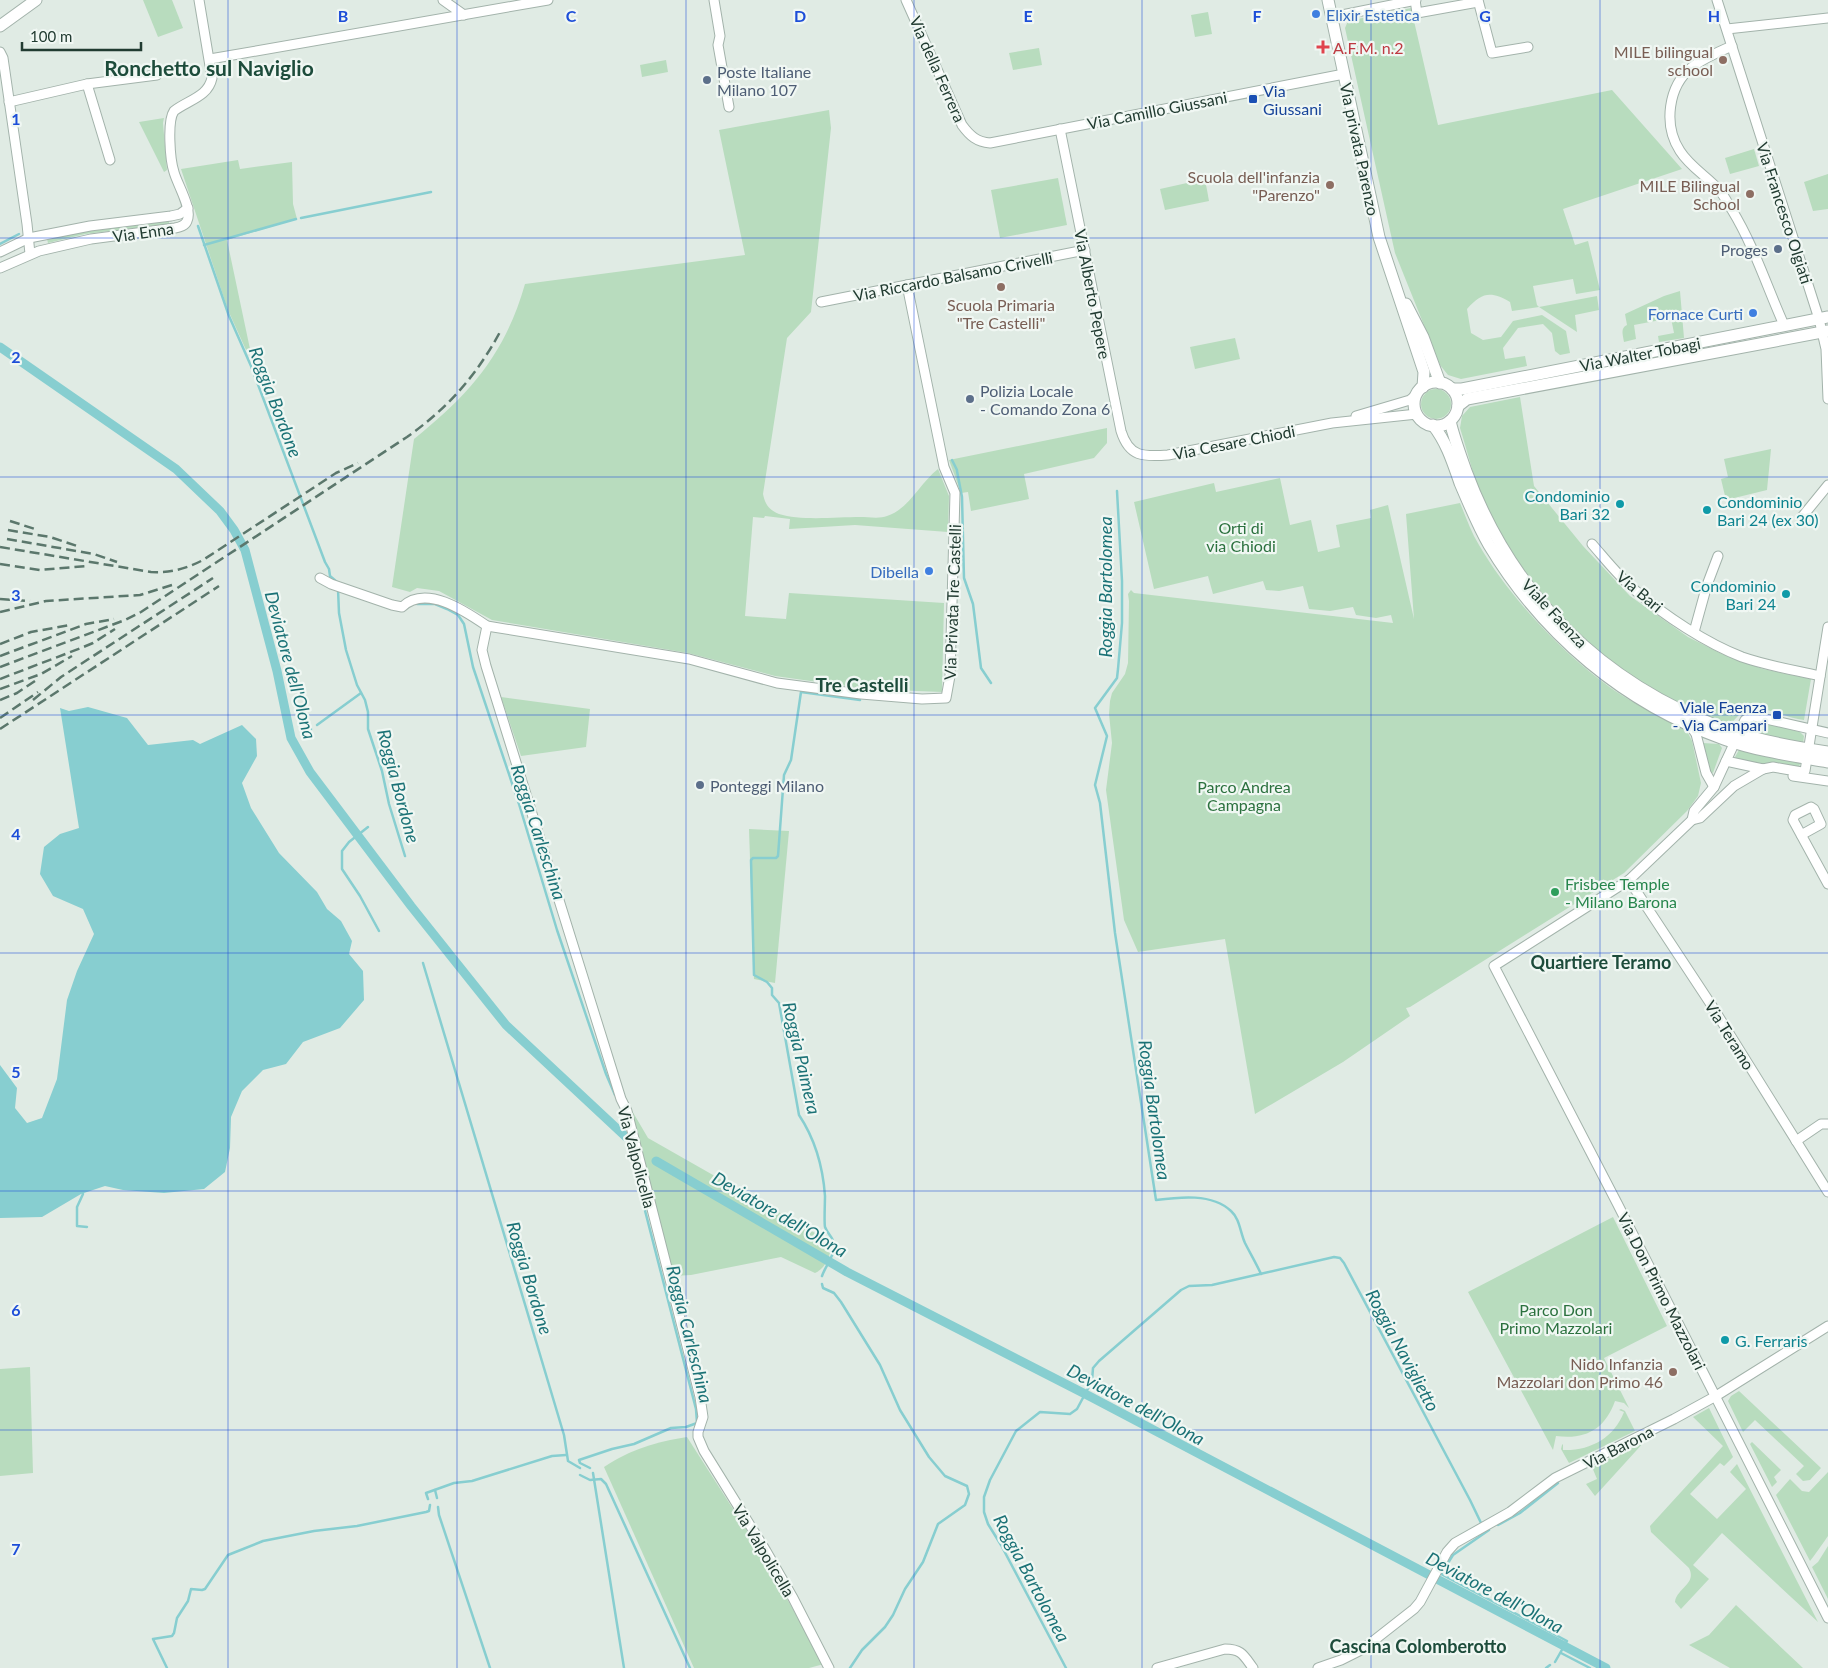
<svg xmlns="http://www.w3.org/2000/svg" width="1828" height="1668" viewBox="0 0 1828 1668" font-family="Lato,sans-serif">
<rect width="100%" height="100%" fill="#e0ebe4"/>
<g fill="#b8dcbe">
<path d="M143,0H172L183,28L158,37Z"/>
<path d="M1411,8L1438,125L1612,90L1682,169L1563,209L1575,245L1588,241L1600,290L1576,294L1573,279L1533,286L1537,305L1539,307L1597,296L1599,310L1575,315L1577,332L1539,307L1512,311L1510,302C1491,291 1482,292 1467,309L1471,333L1483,340L1501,337L1513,321L1542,315L1566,331L1570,353L1560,355L1555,351L1552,333L1543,324L1518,328L1503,348L1505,359L1525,356L1527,366L1461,379L1448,375L1440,365L1395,253L1345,28L1348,21Z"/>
<path d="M1208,12L1212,34L1195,37L1191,15Z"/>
<path d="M1039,48L1042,65L1013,70L1009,53Z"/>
<path d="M666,60L668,72L642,77L640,65Z"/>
<path d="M829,110L831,128L811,312L787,338L763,494C765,504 769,510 779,514C800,521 837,517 860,517C868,517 880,519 887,516C909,509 920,483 938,469L949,496L948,532L855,525L789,529L790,519L765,516L764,518L753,517L745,616L786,619L789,593L944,603L942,692L867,689L775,676L688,653L492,620L439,591L417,588L410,592L392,587L414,439C470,394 505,354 525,284L745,255L719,130Z"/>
<path d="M164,118L163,123L167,170L164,172L139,122Z"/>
<path d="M1754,149L1759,166L1730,174L1725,158Z"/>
<path d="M238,160L240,169L292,162L293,204L297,219L227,240L250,349L246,350L228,310L181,169Z"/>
<path d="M1828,174V209L1813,211L1804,182Z"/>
<path d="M1058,178L1067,225L1000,238L991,190Z"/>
<path d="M1205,179L1209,201L1165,210L1160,189Z"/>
<path d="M169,221V224L85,234L48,243L47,239L81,232Z"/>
<path d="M1680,291L1684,338L1659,342L1658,336L1674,333L1671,318L1634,325L1636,339L1624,342C1623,335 1620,328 1627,325L1625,314L1664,296Z"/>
<path d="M1235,338L1240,359L1195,369L1190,347Z"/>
<circle cx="1436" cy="404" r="15"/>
<path d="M1520,397L1534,486L1583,546L1630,596L1688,637L1722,654L1763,669L1811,679L1804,720C1787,719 1762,703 1746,710C1739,713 1736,719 1731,723H1728C1630,693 1548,618 1499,530C1494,521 1489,513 1485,504C1474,480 1468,453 1460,428L1462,416L1470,407Z"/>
<path d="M1107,428V443L1094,458L1024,474L1029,499L971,511L968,492L961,493L949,460Z"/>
<path d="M1771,449L1767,490L1726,500L1721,479L1728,477L1724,459Z"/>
<path d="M1280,478L1290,525L1311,520L1318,552L1340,547L1336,525L1371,518L1370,510L1388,505L1414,619L1406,514L1460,503C1466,517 1471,532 1479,545C1510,599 1571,663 1623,696C1644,709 1666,719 1687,731L1692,741L1701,783L1698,796L1687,811L1624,873L1410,1007L1406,1008L1410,1016L1343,1062L1255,1114L1225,939L1138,952L1124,920L1106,790L1112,743L1109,714L1110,701L1112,693L1125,674L1128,663L1129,601L1128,594L1131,590L1134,593L1393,623L1391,615L1376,618L1356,615L1353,607L1330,611L1309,609L1303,586L1279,591L1266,590L1263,581L1213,594L1208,576L1154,589L1134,502L1214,483L1216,492Z"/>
<path d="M501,697L590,709L586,747L521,756Z"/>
<path d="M1761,722L1800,732L1804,736L1803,744L1750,731L1756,723Z"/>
<path d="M1703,743L1719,744L1722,748L1713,773L1710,771Z"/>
<path d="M1740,748L1801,761L1799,767L1795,770L1738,761L1735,757Z"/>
<path d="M749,829L789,831L775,983L754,979Z"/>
<path d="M631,1109L648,1138L829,1241L832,1244C830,1256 826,1268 815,1273L781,1257L691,1275L674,1276L655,1210Z"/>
<path d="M1613,1217L1667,1326L1604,1358L1629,1408L1624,1403L1615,1401C1605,1429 1586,1440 1556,1436L1553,1450L1468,1292Z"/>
<path d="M30,1367L33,1473L0,1476V1369Z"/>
<path d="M1739,1391L1821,1468L1810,1480L1803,1481L1796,1474L1804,1466L1755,1420L1743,1432L1728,1401L1731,1396Z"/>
<path d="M1709,1408L1733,1457L1724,1466L1720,1463L1690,1494L1717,1519L1746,1489L1730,1472L1737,1464L1818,1622L1722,1533L1693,1565L1709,1579L1681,1609L1675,1602C1677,1588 1697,1584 1689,1568L1651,1532L1650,1526L1723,1446L1693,1417Z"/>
<path d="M1621,1409L1625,1411L1635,1431L1569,1463L1561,1449L1562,1445L1563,1444V1450C1590,1451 1614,1438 1624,1412L1619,1410Z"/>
<path d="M687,1437L758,1548L824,1664L809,1668H694L604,1467C631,1449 656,1442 687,1437Z"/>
<path d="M1645,1441L1595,1496L1586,1484L1597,1479L1592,1467Z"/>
<path d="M1752,1442L1781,1470L1774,1477L1777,1482L1772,1487L1750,1444Z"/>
<path d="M1828,1472C1828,1483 1828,1529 1828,1536C1826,1539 1812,1559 1810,1561L1776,1495L1790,1479L1802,1491L1809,1492Z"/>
<path d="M1828,1546V1599L1812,1567L1818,1562Z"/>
<path d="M1736,1605L1803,1668H1730L1689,1645L1709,1635Z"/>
</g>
<path fill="#87ced0" d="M88,707L127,718L148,745L193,740L200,744L242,725L256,739L257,756L242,783L251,808L279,853L317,892L327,909L341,921L352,941L349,954L363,971L364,1000L340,1028L303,1042L286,1064L263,1070L242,1091L231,1117L230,1148L225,1172L204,1189L164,1193L123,1190L105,1186L81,1194L42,1217L0,1218V1065L17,1088L15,1108L27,1123L42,1118L57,1079L67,1000L77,971L94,934L83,909L53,896L40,874L44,847L60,834L79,828L60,708L69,711Z"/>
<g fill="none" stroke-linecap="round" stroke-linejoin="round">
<g stroke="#87ced0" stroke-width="2.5">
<path d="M301,218L431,192"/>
<path d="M198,226L229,316L251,366L325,562L329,569L330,576L337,582"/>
<path d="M0,244L19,234"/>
<path d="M204,245L296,219"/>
<path d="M952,460L957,470"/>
<path d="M957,471L962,497L964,578L973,604L981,668L991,683"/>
<path d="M1117,491L1122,581V623L1118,669L1117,678L1095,708L1107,736L1095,785L1100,803L1115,933L1156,1200C1179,1197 1212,1193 1231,1211C1240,1219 1240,1232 1245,1243C1250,1253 1256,1263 1261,1274"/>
<path d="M338,589L339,613L346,650L357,685L365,700L368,712V729L382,771L389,804L405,856"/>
<path d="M417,604H435L447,609L458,615L464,624L473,667L519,804L557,930L606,1074L615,1095"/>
<path d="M317,725L361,693"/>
<path d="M307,732L311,729"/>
<path d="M368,827L349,842L342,851V869L360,896L379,931"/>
<path d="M423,963L564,1435L568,1461L580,1468"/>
<path d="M629,1134L633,1161"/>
<path d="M83,1194L77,1207V1226L87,1227"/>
<path d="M822,1276C825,1267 833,1258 834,1248C835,1238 828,1235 825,1227C824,1223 825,1202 825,1196C823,1168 815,1139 799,1115L779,1003L772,995V988L767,982L754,975L751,860L753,858H776L778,856L784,775L791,760L801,692L860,700"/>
<path d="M822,1284L823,1288L834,1293L841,1302L880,1365L900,1410L929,1457L945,1476L967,1486L969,1494L965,1505L938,1524L923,1562L905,1589L893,1615L885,1627L862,1650L850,1668"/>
<path d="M590,1468L580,1463L579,1460L612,1449L634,1444L671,1428L686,1427L697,1423L696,1409L641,1195L639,1177"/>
<path d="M593,1473L624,1668"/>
<path d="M580,1475L590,1480L601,1479L606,1484L690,1668"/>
<path d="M435,1490L437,1498"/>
<path d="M428,1499L426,1493L454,1483L472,1481L552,1456L566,1455"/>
<path d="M438,1507L439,1515L490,1668"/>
<path d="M1498,1525L1520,1513L1558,1483"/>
<path d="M1489,1530L1453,1555L1441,1574L1567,1641L1555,1662"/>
<path d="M1561,1653L1590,1668"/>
<path d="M167,1668L153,1639L172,1636L174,1633L177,1618L188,1601L191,1589L202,1590L205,1589L228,1555L263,1541L314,1531L357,1526L426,1512L429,1511L430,1505"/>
<path d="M1066,1668L1001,1545L988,1524L984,1512V1497L990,1480L1016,1431L1040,1412L1070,1414L1077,1409L1092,1381L1093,1368L1099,1361L1181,1290L1189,1286L1212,1285L1334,1257L1340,1258L1344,1263L1470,1500L1482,1525"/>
<path d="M1546,1668L1550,1665"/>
</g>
<g stroke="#87ced0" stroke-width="9">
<path d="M0,347L176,469L220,511L234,530L245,550L277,671L291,738L310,772L411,906L506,1025L626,1137"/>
<path d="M656,1161L847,1272L1091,1397L1606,1668"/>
</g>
<defs>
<g id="minor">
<path d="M443,0L464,15"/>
<path d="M714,0L720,36L718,45L729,107"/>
<path d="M906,0L962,125C970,136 977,142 990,143L1344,74"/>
<path d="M1415,0L1417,13L1478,2"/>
<path d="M1478,0L1492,53L1528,47"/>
<path d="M1717,0L1819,319L1826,349L1828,399"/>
<path d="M1332,17L1416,0"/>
<path d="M1727,29L1828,18"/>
<path d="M1732,46C1718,52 1704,58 1692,67C1668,86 1663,125 1680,151C1690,167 1708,177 1720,191C1725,197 1728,204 1732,210C1754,246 1767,287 1784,325"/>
<path d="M0,52L3,58L27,224L30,254"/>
<path d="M210,59L548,0"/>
<path d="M87,84L110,160"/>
<path d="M9,102L87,84L157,75"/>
<path d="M1060,129L1121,431C1129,457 1143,457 1168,455L1332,423L1417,414"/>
<path d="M0,252L29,238L90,226L171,216L180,214L188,208"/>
<path d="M0,268L39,251L91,239L175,228C180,227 185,226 187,221C193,209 177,184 174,172C170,160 167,121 174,111C188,100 208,97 212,78L199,0"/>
<path d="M821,302L1085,250"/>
<path d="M1356,416L1410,400L1416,395"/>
<path d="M1802,517L1828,485"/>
<path d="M1592,544C1606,560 1619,577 1636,591C1665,616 1706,643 1742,657C1768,666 1794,670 1820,676"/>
<path d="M320,578L331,584L392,605L402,607C426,584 465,611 487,626L689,659L777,683L861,694L922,699L946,698L950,676L955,493L944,467L907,285"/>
<path d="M487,626L482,650L486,666L621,1099L627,1111L700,1397L703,1417L698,1432V1437L704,1451L766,1551L793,1598L829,1668"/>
<path d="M1694,632L1707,585L1718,556"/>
<path d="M1690,725L1696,734L1706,773L1714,787"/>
<path d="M1726,761L1763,769L1773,767L1802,772L1805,771L1828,627"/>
<path d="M1763,769L1734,786L1700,818L1692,820L1629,880L1494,966L1617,1203L1828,1618"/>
<path d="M1793,776L1828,781"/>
<path d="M1692,820L1694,811L1714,787L1745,720L1753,716L1757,717L1828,733"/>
<path d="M1801,835L1821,824L1814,809L1811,807L1795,815L1793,820L1828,884"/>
<path d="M1629,880L1712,1006L1828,1192"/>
<path d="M1796,1141L1821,1124H1828"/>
<path d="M1157,1668L1225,1649C1242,1649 1244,1656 1253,1668"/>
<path d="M1318,1668L1341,1660L1363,1649L1414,1609L1420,1602L1447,1552L1455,1543L1510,1512L1555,1478L1674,1419L1716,1396L1828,1326"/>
</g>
<g id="tertiary">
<path d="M1328,0L1379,237L1424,372L1423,387"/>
<path d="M0,26L36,0"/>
<path d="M1406,304L1423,337L1440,383"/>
<circle cx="1436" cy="404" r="22"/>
<path d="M1452,389H1462L1828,317"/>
<path d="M1458,406L1467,399L1828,331"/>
<path d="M1450,421C1454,438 1460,454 1466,471C1512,595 1601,683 1725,729C1758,741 1794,747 1828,752"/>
<path d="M1433,425C1447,443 1453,463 1460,483C1469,504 1478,526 1489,545C1543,635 1625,704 1724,739C1757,751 1794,756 1828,762"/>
</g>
</defs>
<use href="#minor" stroke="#a3b3ab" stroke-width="11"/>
<use href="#tertiary" stroke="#a3b3ab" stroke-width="13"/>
<use href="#minor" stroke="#fff" stroke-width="9"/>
<use href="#tertiary" stroke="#fff" stroke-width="11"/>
<g stroke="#5b776c" stroke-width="2.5" stroke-dasharray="10 5" stroke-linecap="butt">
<path d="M10,521L38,530"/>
<path d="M8,530L50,537L80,547"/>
<path d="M7,539L94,554L117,562"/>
<path d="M0,547L151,572C170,573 186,569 203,560L336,473L358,463"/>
<path d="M0,564L40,570L87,566"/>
<path d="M0,599L30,601"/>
<path d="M0,612L46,601L140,595L172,585"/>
<path d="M0,644L31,632L70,625"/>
<path d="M0,656L86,624L114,619"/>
<path d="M0,667L125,620L141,612L407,437C448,408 476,376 500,332"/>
<path d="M0,679L81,648L93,643L115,629"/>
<path d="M0,689L41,674L72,656"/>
<path d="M0,700L17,693L35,681"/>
<path d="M33,700L61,677L213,578"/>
<path d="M0,718L38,692"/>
<path d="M0,729L219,586"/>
</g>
</g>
<path fill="none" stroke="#1d4ed8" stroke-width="1" stroke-opacity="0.55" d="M228,0V1668M457,0V1668M686,0V1668M914,0V1668M1142,0V1668M1371,0V1668M1600,0V1668M0,238H1828M0,477H1828M0,715H1828M0,953H1828M0,1191H1828M0,1430H1828"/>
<g fill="#3f7fe0" stroke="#f0f7f3" stroke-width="2">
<circle cx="1316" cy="14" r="5"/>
<circle cx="1753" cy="313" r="5"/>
<circle cx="929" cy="571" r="5"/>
</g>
<path fill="#e0444e" stroke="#f0f7f3" stroke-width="2" d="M1320.5 39.5h5v5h5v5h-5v5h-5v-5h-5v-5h5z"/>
<g fill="#8d6e63" stroke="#f0f7f3" stroke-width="2">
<circle cx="1723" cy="60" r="5"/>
<circle cx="1330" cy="185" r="5"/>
<circle cx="1750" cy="194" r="5"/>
<circle cx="1001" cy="287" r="5"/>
<circle cx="1673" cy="1372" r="5"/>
</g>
<g fill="#5c6f8a" stroke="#f0f7f3" stroke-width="2">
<circle cx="707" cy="80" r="5"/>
<circle cx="1778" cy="249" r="5"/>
<circle cx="970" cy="399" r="5"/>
<circle cx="700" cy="785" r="5"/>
</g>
<g fill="#1a4fb4" stroke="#f0f7f3" stroke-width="2">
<rect x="1248" y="94" width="10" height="10" rx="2.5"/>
<rect x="1772" y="710" width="10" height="10" rx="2.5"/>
</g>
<g fill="#0f9aa8" stroke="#f0f7f3" stroke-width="2">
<circle cx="1620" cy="504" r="5"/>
<circle cx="1707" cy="510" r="5"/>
<circle cx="1786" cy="594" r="5"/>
<circle cx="1725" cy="1340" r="5"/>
</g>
<circle fill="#2e9e5b" stroke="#f0f7f3" stroke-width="2" cx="1555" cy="892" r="5"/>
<g text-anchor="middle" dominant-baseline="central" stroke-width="4.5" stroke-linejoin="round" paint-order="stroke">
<g font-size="16" fill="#366cbe" stroke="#f0f7f3" text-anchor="end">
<text x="1326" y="14" text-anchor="start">Elixir Estetica</text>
<text x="1743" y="313">Fornace Curti</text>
<text x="919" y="571">Dibella</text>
</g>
<g font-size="16" fill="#be3a42" stroke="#f0f7f3" text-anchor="start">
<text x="1333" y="47">A.F.M. n.2</text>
</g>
<g font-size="16" fill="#785e54" stroke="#f0f7f3" text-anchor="end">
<text x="1713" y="51">MILE bilingual<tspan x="1713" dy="18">school</tspan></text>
<text x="1320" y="176">Scuola dell'infanzia<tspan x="1320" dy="18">"Parenzo"</tspan></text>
<text x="1740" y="185">MILE Bilingual<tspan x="1740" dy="18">School</tspan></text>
<text x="1001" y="304" text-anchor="middle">Scuola Primaria<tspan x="1001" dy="18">"Tre Castelli"</tspan></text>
<text x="1663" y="1363">Nido Infanzia<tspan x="1663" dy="18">Mazzolari don Primo 46</tspan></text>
</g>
<g font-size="16" fill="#213b31" stroke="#f0f7f3">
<text transform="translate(938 69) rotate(66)">Via della Ferrera</text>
<text transform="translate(1157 110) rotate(-11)">Via Camillo Giussani</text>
<text transform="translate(1360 149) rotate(78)">Via privata Parenzo</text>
<text transform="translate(1785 213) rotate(72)">Via Francesco Olgiati</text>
<text transform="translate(143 232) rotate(-8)">Via Enna</text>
<text transform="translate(953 276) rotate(-11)">Via Riccardo Balsamo Crivelli</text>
<text transform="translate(1093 294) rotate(79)">Via Alberto Pepere</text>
<text transform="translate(1640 354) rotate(-11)">Via Walter Tobagi</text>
<text transform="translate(1234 442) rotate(-11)">Via Cesare Chiodi</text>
<text transform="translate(1640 591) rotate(40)">Via Bari</text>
<text transform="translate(952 602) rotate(-88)">Via Privata Tre Castelli</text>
<text transform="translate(1555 613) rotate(47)">Viale Faenza</text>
<text transform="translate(1730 1035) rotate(58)">Via Teramo</text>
<text transform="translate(637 1157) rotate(75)">Via Valpolicella</text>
<text transform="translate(1662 1291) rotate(63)">Via Don Primo Mazzolari</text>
<text transform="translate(1618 1447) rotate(-27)">Via Barona</text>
<text transform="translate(764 1550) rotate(59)">Via Valpolicella</text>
</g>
<g font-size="16" fill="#4e5e75" stroke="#f0f7f3" text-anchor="start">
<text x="717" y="71">Poste Italiane<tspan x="717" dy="18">Milano 107</tspan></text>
<text x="1768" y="249" text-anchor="end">Proges</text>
<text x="980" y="390">Polizia Locale<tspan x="980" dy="18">- Comando Zona 6</tspan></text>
<text x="710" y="785">Ponteggi Milano</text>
</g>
<g font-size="16" fill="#164399" stroke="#f0f7f3" text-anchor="start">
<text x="1263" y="90">Via<tspan x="1263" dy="18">Giussani</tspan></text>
<text x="1767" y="706" text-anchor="end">Viale Faenza<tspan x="1767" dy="18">- Via Campari</tspan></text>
</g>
<g font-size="16" fill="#0d838f" stroke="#f0f7f3" text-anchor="end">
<text x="1610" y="495">Condominio<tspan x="1610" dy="18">Bari 32</tspan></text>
<text x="1717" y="501" text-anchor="start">Condominio<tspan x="1717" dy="18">Bari 24 (ex 30)</tspan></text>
<text x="1776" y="585">Condominio<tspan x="1776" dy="18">Bari 24</tspan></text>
<text x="1735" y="1340" text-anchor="start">G. Ferraris</text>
</g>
<g font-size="16" fill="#2b713e" stroke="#f0f7f3">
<text x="1241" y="527">Orti di<tspan x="1241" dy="18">via Chiodi</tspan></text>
<text x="1244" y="786">Parco Andrea<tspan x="1244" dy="18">Campagna</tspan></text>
<text x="1556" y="1309">Parco Don<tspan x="1556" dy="18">Primo Mazzolari</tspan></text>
</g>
<g font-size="16" fill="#27864d" stroke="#f0f7f3" text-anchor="start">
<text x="1565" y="883">Frisbee Temple<tspan x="1565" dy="18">- Milano Barona</tspan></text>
</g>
<g font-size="18" font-style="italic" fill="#1b7276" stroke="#f0f7f3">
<text transform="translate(276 402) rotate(69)">Roggia Bordone</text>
<text transform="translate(1105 587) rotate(-90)">Roggia Bartolomea</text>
<text transform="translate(291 665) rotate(75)">Deviatore dell'Olona</text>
<text transform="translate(399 786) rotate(75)">Roggia Bordone</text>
<text transform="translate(539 832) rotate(72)">Roggia Carleschina</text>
<text transform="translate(802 1058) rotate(77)">Roggia Paimera</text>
<text transform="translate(1155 1110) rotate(82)">Roggia Bartolomea</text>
<text transform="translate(780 1214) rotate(30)">Deviatore dell'Olona</text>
<text transform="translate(530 1278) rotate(73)">Roggia Bordone</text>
<text transform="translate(690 1334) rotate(76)">Roggia Carleschina</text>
<text transform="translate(1403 1350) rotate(62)">Roggia Naviglietto</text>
<text transform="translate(1136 1404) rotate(28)">Deviatore dell'Olona</text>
<text transform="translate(1032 1578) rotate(62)">Roggia Bartolomea</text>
<text transform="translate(1495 1592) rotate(28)">Deviatore dell'Olona</text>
</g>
<g font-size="18" font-weight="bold" fill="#1d4c3b" stroke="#f0f7f3">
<text x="1601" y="962">Quartiere Teramo</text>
<text x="1418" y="1646">Cascina Colomberotto</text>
</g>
<g font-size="19" font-weight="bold" fill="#1d4c3b" stroke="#f0f7f3">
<text x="862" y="684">Tre Castelli</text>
</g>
<g font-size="21" font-weight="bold" fill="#1d4c3b" stroke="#f0f7f3">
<text x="209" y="67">Ronchetto sul Naviglio</text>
</g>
</g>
<g font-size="16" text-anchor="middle" font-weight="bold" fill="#1d4ed8" stroke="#f0f7f3" stroke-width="4.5" stroke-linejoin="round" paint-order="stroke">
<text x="343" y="22">B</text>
<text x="571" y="22">C</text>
<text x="800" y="22">D</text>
<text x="1028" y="22">E</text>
<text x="1257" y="22">F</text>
<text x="1485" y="22">G</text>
<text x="1714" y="22">H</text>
<text x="16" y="125">1</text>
<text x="16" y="363">2</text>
<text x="16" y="601">3</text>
<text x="16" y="840">4</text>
<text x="16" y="1078">5</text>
<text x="16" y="1316">6</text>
<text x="16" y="1555">7</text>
</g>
<path d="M22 42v8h119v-8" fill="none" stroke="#213b31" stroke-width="2.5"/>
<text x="30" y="42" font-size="15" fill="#213b31" stroke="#f0f7f3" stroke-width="4" paint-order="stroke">100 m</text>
</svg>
